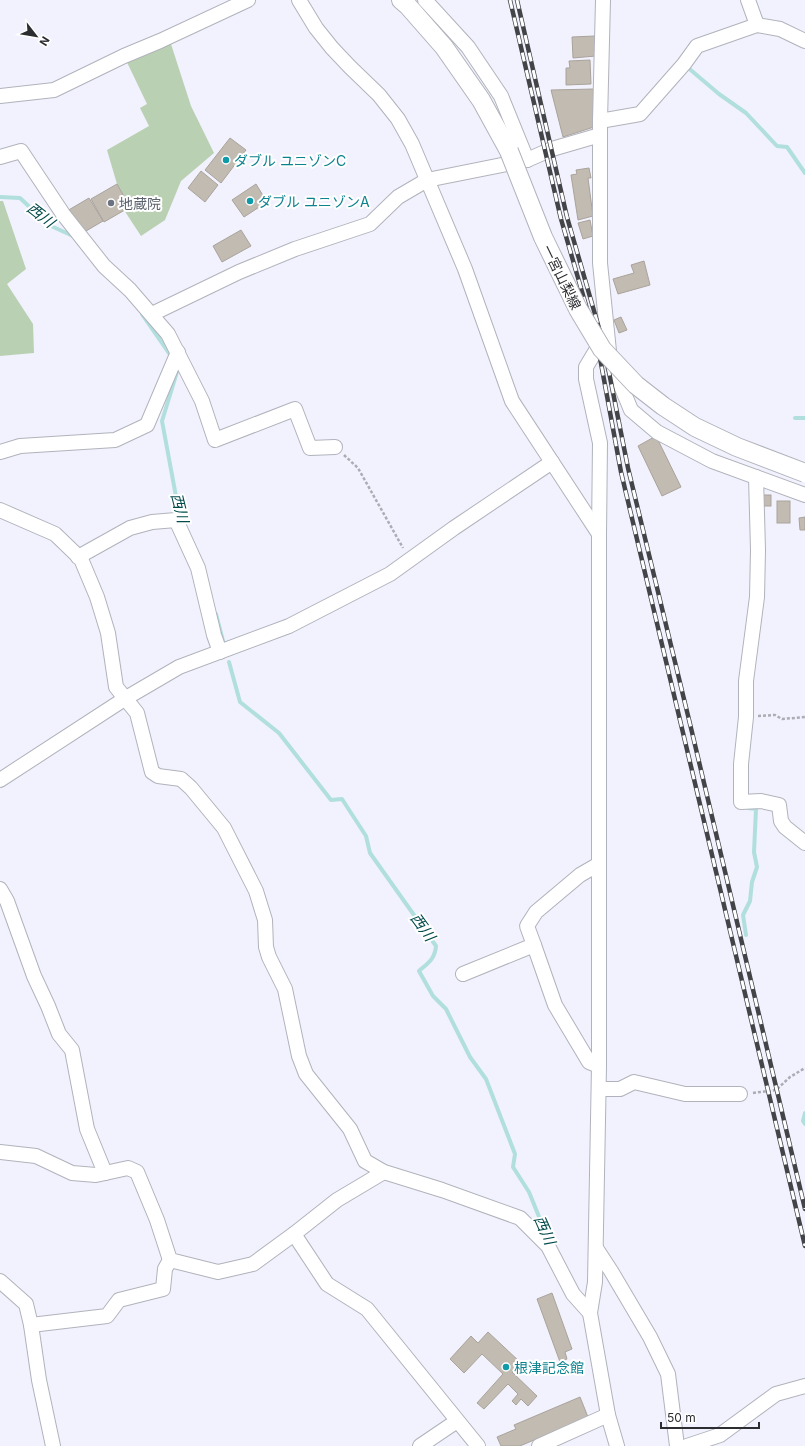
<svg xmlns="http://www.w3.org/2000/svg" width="805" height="1446" viewBox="0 0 805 1446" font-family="Inter,'Noto Sans JP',sans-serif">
<rect width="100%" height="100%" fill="#f1f2fd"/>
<g fill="#bad0b2">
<path d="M170,41L191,106L214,153L181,181L165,220L141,236L124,210L130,207L117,184L107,150L149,126L140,108L147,104L124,56Z"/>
<path d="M0,201H3L26,269L7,284L33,324L34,353L0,356Z"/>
</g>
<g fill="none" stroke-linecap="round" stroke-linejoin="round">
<g stroke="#b0dfde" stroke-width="4">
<path d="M686,66L719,94L746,113L777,146L787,147L805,173"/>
<path d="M0,197L20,198L49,225L73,236"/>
<path d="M142,314L169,353"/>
<path d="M177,372L162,421L180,518"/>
<path d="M795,418H805"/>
<path d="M216,614L223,641"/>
<path d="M229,662L240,702L279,733L331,800L342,799L366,836L370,853L436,946C435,959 428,963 419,971L433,996L446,1009L470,1057L486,1079L515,1154L513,1167L529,1192L548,1239"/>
<path d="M746,935L743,915L750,901L752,882L757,867L754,852L756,809L748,808"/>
<path d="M805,1113L803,1121L805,1124"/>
</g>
</g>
<g fill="#c2bbb2" stroke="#aaa39c">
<path d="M595,36L596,56L573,58L572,37Z"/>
<path d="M590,60L591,84L566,85V68H570L569,61Z"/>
<path d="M594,89V127L563,137L551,90Z"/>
<path d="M230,138L246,150L221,183L205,170Z"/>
<path d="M589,168L591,178H588L593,216L578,220L571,175L577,174L576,170Z"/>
<path d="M201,171L218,185L205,202L188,188Z"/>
<path d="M117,184L130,207L104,222L91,199Z"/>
<path d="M256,184L267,202L244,217L232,200Z"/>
<path d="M89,198L103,221L81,234L67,211Z"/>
<path d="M590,220L593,236L583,239L578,223Z"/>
<path d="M241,230L251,246L222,262L213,246Z"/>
<path d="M644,261L650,285L618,294L613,279L634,273L631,265Z"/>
<path d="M621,317L627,330L619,333L614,320Z"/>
<path d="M656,436L681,487L662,496L638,446Z"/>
<rect x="760" y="495" width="11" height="11"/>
<rect x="777" y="501" width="13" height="22"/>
<path d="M805,517V530H800L799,518Z"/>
<path d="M552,1293L572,1349L565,1352L567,1359L560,1362L537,1299Z"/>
<path d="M488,1332L521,1363L512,1372L537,1396L528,1406L521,1399L516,1405L512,1401L518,1394L508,1384L484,1409L477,1403L503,1374L482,1354L464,1373L450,1359L471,1336L478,1343Z"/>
<path d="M580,1397L588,1417L520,1446H501L497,1437L516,1429L514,1425Z"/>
</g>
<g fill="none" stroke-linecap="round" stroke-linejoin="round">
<defs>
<g id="minor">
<path d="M299,0L316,28L332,48L350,67L379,95L398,119L412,144L465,269L512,401L599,534"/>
<path d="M425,0L468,47L501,96L527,160"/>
<path d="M603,0L600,121V263L609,351"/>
<path d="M748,0L757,25"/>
<path d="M0,96L54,90L124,56L160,41L248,0"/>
<path d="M600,121L640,114L684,64L697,46L757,25L780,29L805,41"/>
<path d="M0,157L21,151L63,214L104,266L130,290L168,334L202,401L215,440L295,409L310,448L335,447"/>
<path d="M152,314L239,272L295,249L370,224L398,197L427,180L527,160L552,149L600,135"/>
<path d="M0,452L20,446L115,440L147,425L178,352"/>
<path d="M756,477L758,550L757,597L746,681V717L741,764V802L761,801L779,805L781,821L785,827L805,843"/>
<path d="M0,510L55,534L81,559L97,597L108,633L116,687L137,713L152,772L158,776L181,779L191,788L224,828L256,891L265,920L266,947L269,957L285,989L299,1056L306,1074L350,1129L365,1161L384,1172L442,1190L520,1218L548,1246L573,1294L590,1313"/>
<path d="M78,557L130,528L152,522L176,520L198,568L214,635L220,652"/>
<path d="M0,780L126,698L179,667L289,626L390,574L454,528L552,462"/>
<path d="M0,889L7,901L34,976L48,1006L59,1034L72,1050L87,1129L105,1173"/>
<path d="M534,945L527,926L536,912L580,875L599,864"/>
<path d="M463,974L534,945L555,1005L589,1062L599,1066"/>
<path d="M599,1089H620L634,1082L685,1094H740"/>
<path d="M0,1152L36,1156L72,1173L96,1175L128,1168L137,1172L157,1220L170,1260L218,1272L253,1264L294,1234L337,1200L384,1172"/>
<path d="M294,1234L327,1284L367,1309L478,1446"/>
<path d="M596,1248L611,1271L650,1337L668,1374L677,1446"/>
<path d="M0,1281L26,1304L31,1325L39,1380L53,1446"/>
<path d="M31,1325L107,1316L119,1300L163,1289L165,1269L170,1260"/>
<path d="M420,1446L457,1421"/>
<path d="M539,1446L608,1415"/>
<path d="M617,1446L608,1415L590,1313L595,1282L599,1066V534L600,443L586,379V367L598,347L603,342L631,410L657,432L712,461L805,495"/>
<path d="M687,1446L720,1435L776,1394L805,1386"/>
</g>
<path id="major" d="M401,0L408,6L444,47L481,100L509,151"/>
</defs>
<use href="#minor" stroke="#b1b3bc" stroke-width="16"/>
<use href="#major" stroke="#b1b3bc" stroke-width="20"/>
<g stroke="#abacb4" stroke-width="2.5" stroke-dasharray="3 2" stroke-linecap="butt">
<path d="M344,455L358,468L403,548"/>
<path d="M758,716L775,715L782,719L805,717"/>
<path d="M753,1093L776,1090L790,1077L805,1068"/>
</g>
<use href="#minor" stroke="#fff" stroke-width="14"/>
<use href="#major" stroke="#fff" stroke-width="18"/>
<defs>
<g id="rail">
<path d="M510,0L561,219L598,347L621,472L805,1246"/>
<path d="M517,0L567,217L603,342L628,468L691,728L805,1209"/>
</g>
</defs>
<use href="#rail" stroke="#434448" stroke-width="4.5"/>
<use href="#rail" stroke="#fff" stroke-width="3" stroke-dasharray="9" stroke-linecap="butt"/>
<defs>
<path id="major-bridge" d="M509,151L543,237L578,309L602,349L636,385L663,406L695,427L737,447L805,473"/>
</defs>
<use href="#major-bridge" stroke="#b1b3bc" stroke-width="20" stroke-linecap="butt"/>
<use href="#major-bridge" stroke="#fff" stroke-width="18"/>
</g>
<g fill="#0f9aa8" stroke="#fff" stroke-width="1.5">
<circle cx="226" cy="160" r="4"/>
<circle cx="250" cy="201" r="4"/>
<circle cx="506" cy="1367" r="4"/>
</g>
<circle fill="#6b7280" stroke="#fff" stroke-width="1.5" cx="111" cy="203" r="4"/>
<g text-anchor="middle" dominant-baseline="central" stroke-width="4" stroke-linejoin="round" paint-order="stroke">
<g font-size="14" fill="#0d838f" stroke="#fff" text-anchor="start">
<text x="234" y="160">ダブル ユニゾンC</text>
<text x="258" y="201">ダブル ユニゾンA</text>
<text x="514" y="1367">根津記念館</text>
</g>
<g font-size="14" fill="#5b616d" stroke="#fff" text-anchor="start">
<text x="119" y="203">地蔵院</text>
</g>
<g font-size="14" fill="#2c2d30" stroke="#fff">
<text transform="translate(562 277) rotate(64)">一宮山梨線</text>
</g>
<g font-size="15" font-style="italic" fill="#044b4c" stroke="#fff">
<text transform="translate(41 215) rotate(38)">西川</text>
<text transform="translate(180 508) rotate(76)">西川</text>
<text transform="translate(423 927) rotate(54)">西川</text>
<text transform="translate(545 1230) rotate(66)">西川</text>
</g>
</g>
<g transform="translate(36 36) rotate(121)" stroke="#ffffff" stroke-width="3" paint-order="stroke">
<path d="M0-3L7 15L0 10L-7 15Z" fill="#2c2d30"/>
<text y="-6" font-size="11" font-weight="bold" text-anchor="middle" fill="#2c2d30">N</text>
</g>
<path d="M661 1422v6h98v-6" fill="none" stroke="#2c2d30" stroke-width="2"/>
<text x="667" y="1422" font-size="12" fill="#2c2d30" stroke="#ffffff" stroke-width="3" paint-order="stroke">50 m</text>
</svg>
